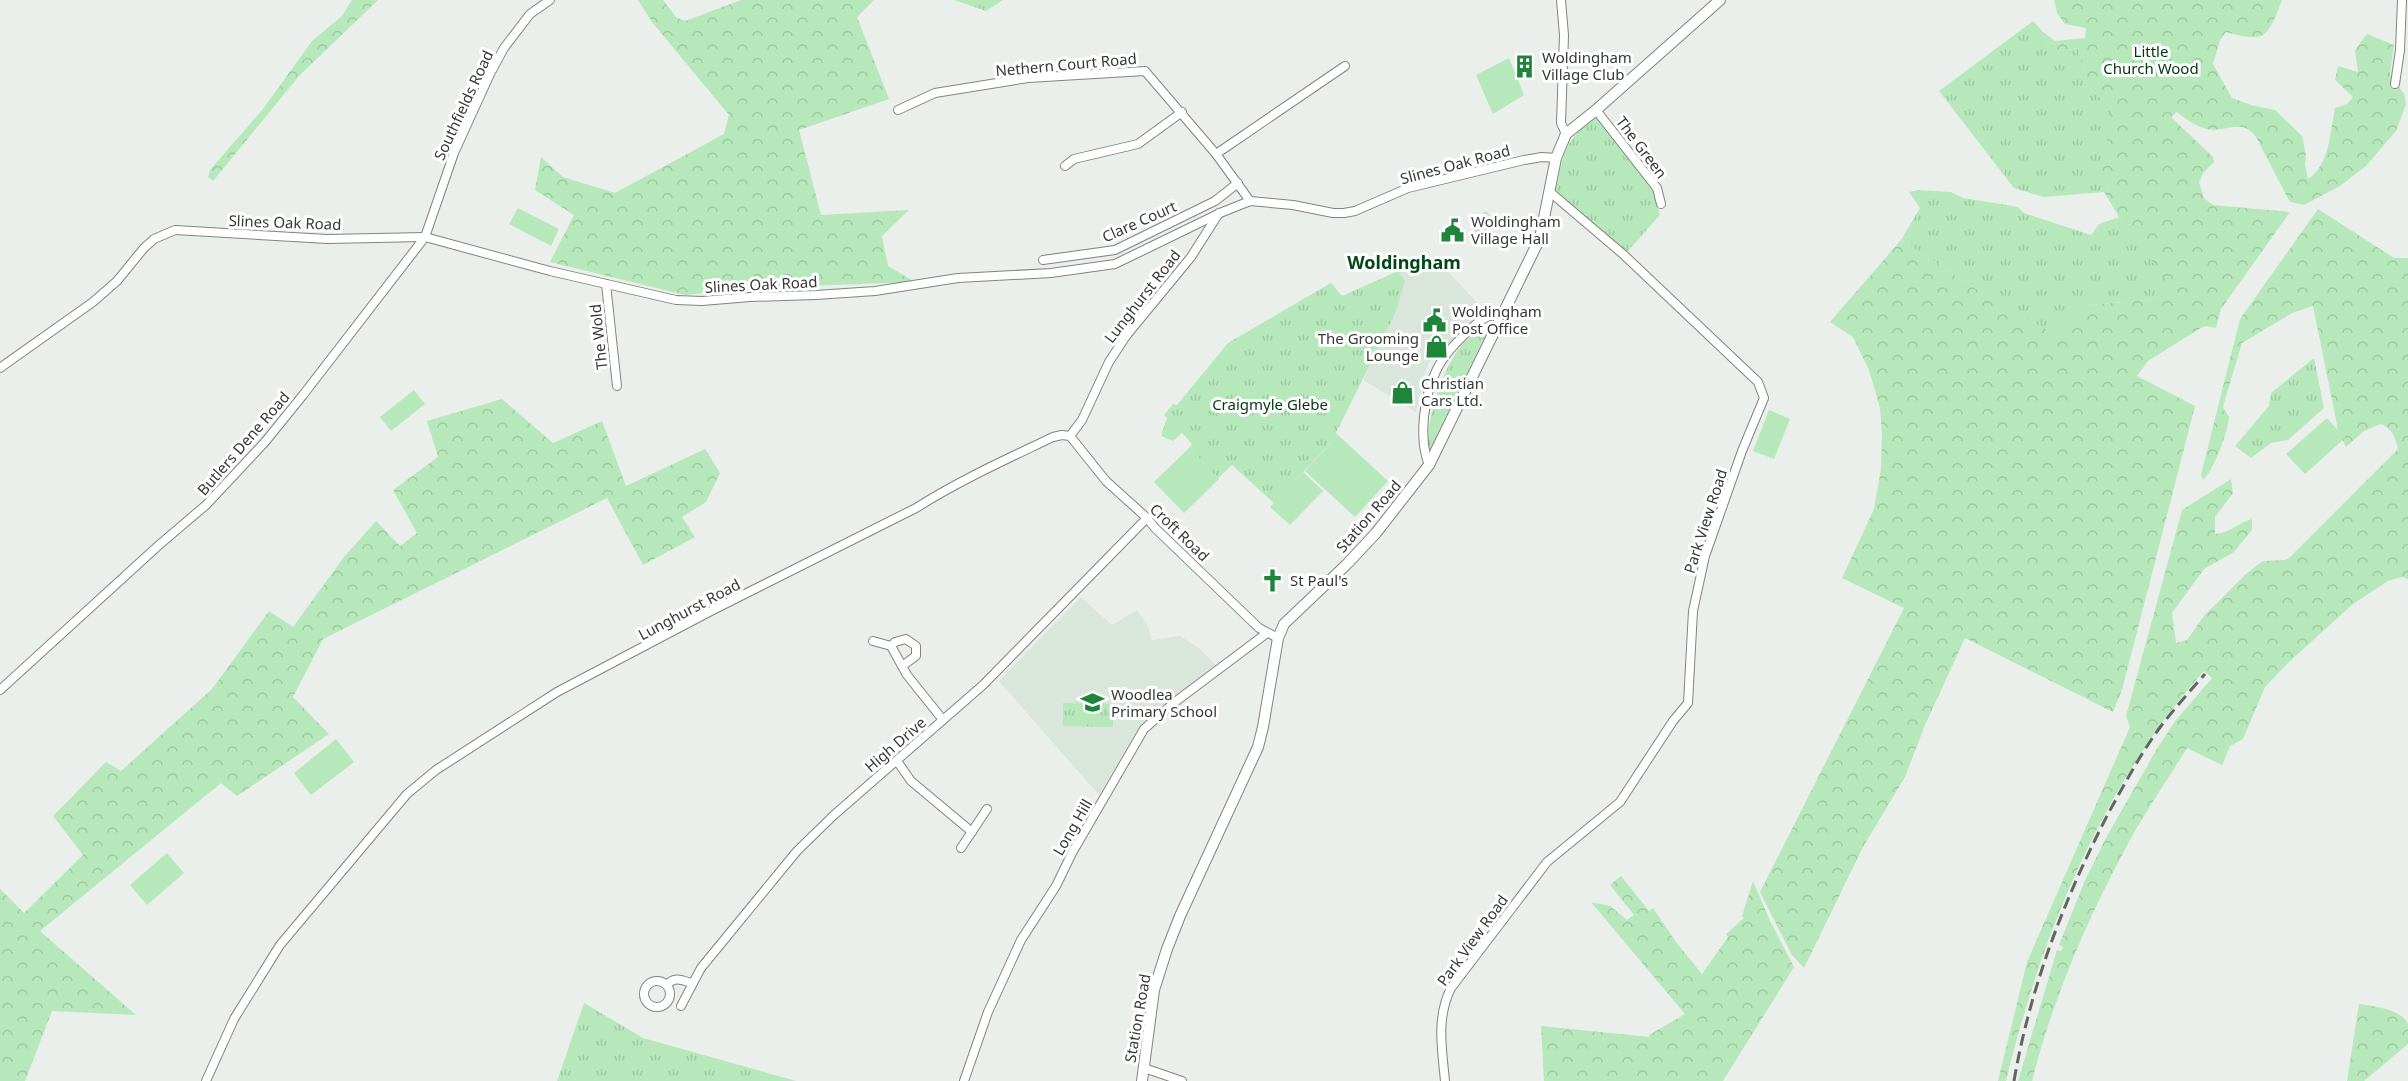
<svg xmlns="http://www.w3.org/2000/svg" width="2408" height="1081" viewBox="0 0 2408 1081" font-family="'Noto Sans',sans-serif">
<defs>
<pattern id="grass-tufts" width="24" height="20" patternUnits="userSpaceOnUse" patternTransform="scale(1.5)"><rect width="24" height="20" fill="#b6e8bb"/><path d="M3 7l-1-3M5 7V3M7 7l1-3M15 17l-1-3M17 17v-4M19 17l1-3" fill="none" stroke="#9dc8a1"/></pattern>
<pattern id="forest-crowns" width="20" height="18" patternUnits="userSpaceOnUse" patternTransform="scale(1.5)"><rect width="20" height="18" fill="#b6e8bb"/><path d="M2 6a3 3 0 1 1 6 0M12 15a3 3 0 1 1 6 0" fill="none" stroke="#9dc8a1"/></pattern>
</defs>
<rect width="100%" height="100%" fill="#eaefeb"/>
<g fill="#dae5db">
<path d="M1439,262L1484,310L1429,362L1425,372L1416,412L1363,380L1395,314L1405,281L1399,273L1424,263L1430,271Z"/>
<path d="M1081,597L1112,625L1137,610L1147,624L1152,640L1180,636L1199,648L1216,665L1140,725L1099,795L999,681Z"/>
</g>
<g fill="url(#grass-tufts)">
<path d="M954,0H1003L986,11Z"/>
<path d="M2033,21L2043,32L2047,45L2059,51L2078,48L2088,86L2112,109L2103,168L2109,189L2104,192L2043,197L2014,188L1939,91Z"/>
<path d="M1596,116L1652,188L1660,215L1627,252L1558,195L1556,190C1564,151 1564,142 1596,116Z"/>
<path d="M1919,190L1951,192L1963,198L2018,207L2024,213L2091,235L2099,224L2119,217L2175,291L2148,300L2089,305L2052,334L1982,293L1901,240L1920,208L1909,192Z"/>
<path d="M1486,211L1489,215L1488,236L1483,232L1478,235L1470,225Z"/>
<path d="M1423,260L1424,263L1399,273L1405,281L1395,314L1336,433L1338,435L1274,503L1232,465L1218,478L1189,448L1192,444L1182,433L1173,441L1161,436L1167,418L1164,415L1173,404L1177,405L1228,343L1331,283L1342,296Z"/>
<path d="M1487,325L1490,326L1430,449C1425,441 1429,427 1431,417C1440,381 1452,344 1487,325Z"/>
<path d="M2314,358L2324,408L2288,440L2271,443L2251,458L2235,446L2269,406L2271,393Z"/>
<path d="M1063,703L1113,704V727L1063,726Z"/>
<path d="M584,1003L643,1038L796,1081H557Z"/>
</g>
<g fill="url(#forest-crowns)">
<path d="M352,0H378L299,76L213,181L208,177L210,170L263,109L312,41L342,16Z"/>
<path d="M638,0H663L676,17L685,21L741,0H874L857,17L889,99L799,130L821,215L909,210L882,236L888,266L915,282L752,288L685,295L550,262L574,215L535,190L541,157L563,177L615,193L724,134L729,115L652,22Z"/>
<path d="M2054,0H2282C2268,36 2267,44 2226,32L2220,40L2213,64L2232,98L2251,105L2275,110L2302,136L2306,155L2305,165L2308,179C2330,165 2330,131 2335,108L2347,104L2353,97L2335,80L2338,66L2358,72L2355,50L2367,34L2394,45L2390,74L2404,94L2406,104L2396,131L2366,166L2340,186L2304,205L2290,202L2256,137C2241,117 2227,133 2207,129C2196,127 2186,119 2177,112L2171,117L2213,157L2214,162L2204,172L2199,182L2204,198L2213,205L2290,212L2221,309L2216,328L2206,326L2199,329L2148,361L2137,376L2195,406L2122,690L2113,712L1965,638L1925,725L1905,777L1863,847L1804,968L1792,955L1760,892L1904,608L1842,578L1874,509L1881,469L1882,434L1880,408L1869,370L1853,337L1830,322L1901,240L1982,293L2052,333L2089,305L2148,300L2174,291L2119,217L2104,192L2109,189L2102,168L2112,109L2088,86L2078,48L2059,51L2047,45L2043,32L2055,41L2085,38L2086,28L2065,24L2057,13Z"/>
<path d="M2318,209L2394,258H2408V579L2402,577L2388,581L2353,604L2289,662L2265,687L2243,739L2230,746L2222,765L2187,748C2165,784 2140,819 2121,857C2084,926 2051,1005 2032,1081H2018L2057,950L2061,951L2063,947L2059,945L2086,878L2107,836L2158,747L2176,720L2212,678L2204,671C2103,783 2041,936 2006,1081H1998L2027,962L2130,727L2126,716L2182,510L2231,479L2233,493L2215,517V534C2230,533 2238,523 2252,519V530L2234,552L2204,569L2172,613L2176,643L2187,640L2204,616L2246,574L2263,561L2285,560L2290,557L2398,449C2395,437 2393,429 2381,424L2364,431L2346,447L2338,430L2313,306L2292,313L2242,343L2224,403L2223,408L2229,417C2228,431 2214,470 2203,480L2201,475L2240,319Z"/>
<path d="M502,399L553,443L602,421L626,486L705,449L720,473L706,502L682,517L695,537L643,565L607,498L323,639L293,697L329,734L237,796L221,783L40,931L136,1015L52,1011L25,1081H0V889L24,913L83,855L53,816L106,762L121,771L212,689L269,611L293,627L344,557L376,521L400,546L417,533L393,490L438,457L427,421Z"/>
<path d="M1621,876L1649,911L1653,908L1676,942L1702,974L1728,937L1726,934L1744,918L1742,916L1753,881L1770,921L1794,967L1723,1081H1544L1541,1026L1650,1037L1649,1035L1685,1014L1591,902L1610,906L1627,920L1634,915L1610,885Z"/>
<path d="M2359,1004C2372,1006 2402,1009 2408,1024C2408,1030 2408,1039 2408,1044L2364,1081H2347Z"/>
</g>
<g fill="#b6e8bb">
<path d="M1509,58L1524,95L1493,114L1476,75Z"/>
<path d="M518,208L559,229L551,246L509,224Z"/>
<path d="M414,390L425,404L391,431L380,417Z"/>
<path d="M1769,410L1790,419L1774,459L1753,451Z"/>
<path d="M2327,418L2345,438L2305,474L2286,454Z"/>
<path d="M1338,435L1388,481L1355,517L1305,471Z"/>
<path d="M1189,448L1219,479L1184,513L1154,482Z"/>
<path d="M1303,472L1323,491L1290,525L1270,507Z"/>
<path d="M336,739L354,762L311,795L294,773Z"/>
<path d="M167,853L184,873L147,905L130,885Z"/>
</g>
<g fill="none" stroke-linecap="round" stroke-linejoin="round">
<defs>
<g id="minor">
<path d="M1561,0L1564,35L1561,123L1566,134"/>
<path d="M2395,84L2400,50L2402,0"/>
<path d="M898,110L935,93L1028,78L1145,71L1216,154L1250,201"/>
<path d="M1596,110L1657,188L1661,204"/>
<path d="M1216,154L1345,66"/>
<path d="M1065,166L1074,159L1138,144L1182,112"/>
<path d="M1043,260L1115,250L1215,201L1238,183"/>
<path d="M606,284L617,386"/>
<path d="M0,368L93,302L117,281L144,248L154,239L175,230L327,239L425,237L550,271L676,300L702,301L750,297L816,295L875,291L958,278L1051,273L1115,264L1220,213L1250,201L1293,205L1333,213H1344L1355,211L1408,188L1524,160L1542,157L1556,158"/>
<path d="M1070,436L1106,481L1147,518L1155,528L1259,628L1278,638"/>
<path d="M1429,465C1418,438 1424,395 1437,369C1444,355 1455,344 1466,333C1478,322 1486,314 1502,314"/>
<path d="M873,641L891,646L907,675L943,720"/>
<path d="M891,646L895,642L906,639L916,646V656L902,666"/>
<path d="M0,690L159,545L206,505L265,442L303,395L425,237L454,153L490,74L504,48L530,14L550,0"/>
<path d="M897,761L911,781L972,832"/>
<path d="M961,848L987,809"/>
<circle cx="657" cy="994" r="13"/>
<path d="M667,985C674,976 682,980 691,983"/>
<path d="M681,1006L701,968L797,851L834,815L983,685L1147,518"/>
<path d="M1144,1068L1182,1081"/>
<path d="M206,1081L234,1019L280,945L407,794L436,770L557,692L711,611L916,508C960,480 1007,459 1053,437L1062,435L1070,436L1082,420L1109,362L1126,336L1191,257L1219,213"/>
<path d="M964,1081L988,1012L1021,940L1056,886L1072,853L1144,729L1175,702L1267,633"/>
<path d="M1445,1081C1442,1049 1436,1018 1451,988L1547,862L1620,802L1673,721L1688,703L1693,611L1705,556L1742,451L1764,398L1758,382L1624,255L1550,192"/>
</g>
<path id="tertiary" d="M1142,1081L1154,990L1167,949L1180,916L1258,747L1263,727L1278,638L1284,624L1348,563L1376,533L1429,465L1540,238L1556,158L1566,134L1596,110L1720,0"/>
</defs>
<use href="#minor" stroke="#808581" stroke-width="10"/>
<use href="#tertiary" stroke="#808581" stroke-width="12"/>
<use href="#minor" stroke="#fff" stroke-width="8"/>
<use href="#tertiary" stroke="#fff" stroke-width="10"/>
<path stroke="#626462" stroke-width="3" stroke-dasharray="12 6" stroke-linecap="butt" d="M2014,1081C2030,987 2065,897 2109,812C2125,783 2141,753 2161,726C2175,708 2190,691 2205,674"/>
</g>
<defs>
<symbol id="building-bare" viewBox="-9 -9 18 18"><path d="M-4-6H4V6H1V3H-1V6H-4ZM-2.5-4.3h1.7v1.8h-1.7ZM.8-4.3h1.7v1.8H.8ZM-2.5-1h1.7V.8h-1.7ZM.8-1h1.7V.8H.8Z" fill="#1f853a" stroke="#fff" stroke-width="2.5" paint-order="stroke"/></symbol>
<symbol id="civic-bare" viewBox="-9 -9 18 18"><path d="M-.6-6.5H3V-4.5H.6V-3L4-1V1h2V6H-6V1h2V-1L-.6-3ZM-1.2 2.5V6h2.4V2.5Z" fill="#1f853a" stroke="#fff" stroke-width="2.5" paint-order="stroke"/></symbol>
<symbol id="shop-bare" viewBox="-9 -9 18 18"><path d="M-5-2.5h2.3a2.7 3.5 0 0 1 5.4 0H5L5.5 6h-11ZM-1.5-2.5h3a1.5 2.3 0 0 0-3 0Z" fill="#1f853a" stroke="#fff" stroke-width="2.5" paint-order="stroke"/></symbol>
<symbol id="church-bare" viewBox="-9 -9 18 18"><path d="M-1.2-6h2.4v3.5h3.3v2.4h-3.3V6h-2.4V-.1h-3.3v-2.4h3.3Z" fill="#1f853a" stroke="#fff" stroke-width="2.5" paint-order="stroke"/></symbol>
<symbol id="school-bare" viewBox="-9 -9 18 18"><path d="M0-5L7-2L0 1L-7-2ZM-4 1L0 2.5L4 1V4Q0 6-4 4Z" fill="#1f853a" stroke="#fff" stroke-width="2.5" paint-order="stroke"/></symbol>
</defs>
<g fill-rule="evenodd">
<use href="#building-bare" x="1508" y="50" width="33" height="33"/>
<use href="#civic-bare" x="1436" y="214" width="33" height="33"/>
<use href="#civic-bare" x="1418" y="304" width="33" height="33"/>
<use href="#shop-bare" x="1420" y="330" width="33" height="33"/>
<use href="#shop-bare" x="1386" y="376" width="33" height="33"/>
<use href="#church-bare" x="1256" y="564" width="33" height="33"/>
<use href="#school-bare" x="1076" y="686" width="33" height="33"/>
</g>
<g text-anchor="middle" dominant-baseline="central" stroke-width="6" stroke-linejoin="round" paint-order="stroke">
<g font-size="15" fill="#013811" stroke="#fff">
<text x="2151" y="51">Little<tspan x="2151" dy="17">Church Wood</tspan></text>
<text x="1270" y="404">Craigmyle Glebe</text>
</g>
<g font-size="15" fill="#373937" stroke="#fff" text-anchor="start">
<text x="1542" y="57">Woldingham<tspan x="1542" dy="17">Village Club</tspan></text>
<text x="1471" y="221">Woldingham<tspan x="1471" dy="17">Village Hall</tspan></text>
<text x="1452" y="311">Woldingham<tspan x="1452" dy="17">Post Office</tspan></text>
<text x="1419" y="338" text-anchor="end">The Grooming<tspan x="1419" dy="17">Lounge</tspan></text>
<text x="1421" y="383">Christian<tspan x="1421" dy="17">Cars Ltd.</tspan></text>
<text x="1290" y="580">St Paul's</text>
<text x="1111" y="694">Woodlea<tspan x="1111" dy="17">Primary School</tspan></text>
</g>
<g font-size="15" fill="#373937" stroke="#fff">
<text transform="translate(1066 64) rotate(-5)">Nethern Court Road</text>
<text transform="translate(463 105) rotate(-65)">Southfields Road</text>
<text transform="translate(1642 147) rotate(53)">The Green</text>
<text transform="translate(1455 164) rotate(-15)">Slines Oak Road</text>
<text transform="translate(1139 221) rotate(-24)">Clare Court</text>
<text transform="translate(285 222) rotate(2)">Slines Oak Road</text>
<text transform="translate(761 284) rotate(-3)">Slines Oak Road</text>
<text transform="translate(1142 296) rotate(-52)">Lunghurst Road</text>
<text transform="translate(598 337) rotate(-96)">The Wold</text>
<text transform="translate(243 443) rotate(-49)">Butlers Dene Road</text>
<text transform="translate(1368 516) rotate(-49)">Station Road</text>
<text transform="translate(1705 521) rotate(-72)">Park View Road</text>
<text transform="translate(1180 532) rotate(44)">Croft Road</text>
<text transform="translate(689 609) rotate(-28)">Lunghurst Road</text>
<text transform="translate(895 744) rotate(-41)">High Drive</text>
<text transform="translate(1072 827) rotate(-60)">Long Hill</text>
<text transform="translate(1472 940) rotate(-54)">Park View Road</text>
<text transform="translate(1137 1018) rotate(-80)">Station Road</text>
</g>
<g font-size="18" font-weight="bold" fill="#024718" stroke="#fff">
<text x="1404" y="262">Woldingham</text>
</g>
</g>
</svg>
